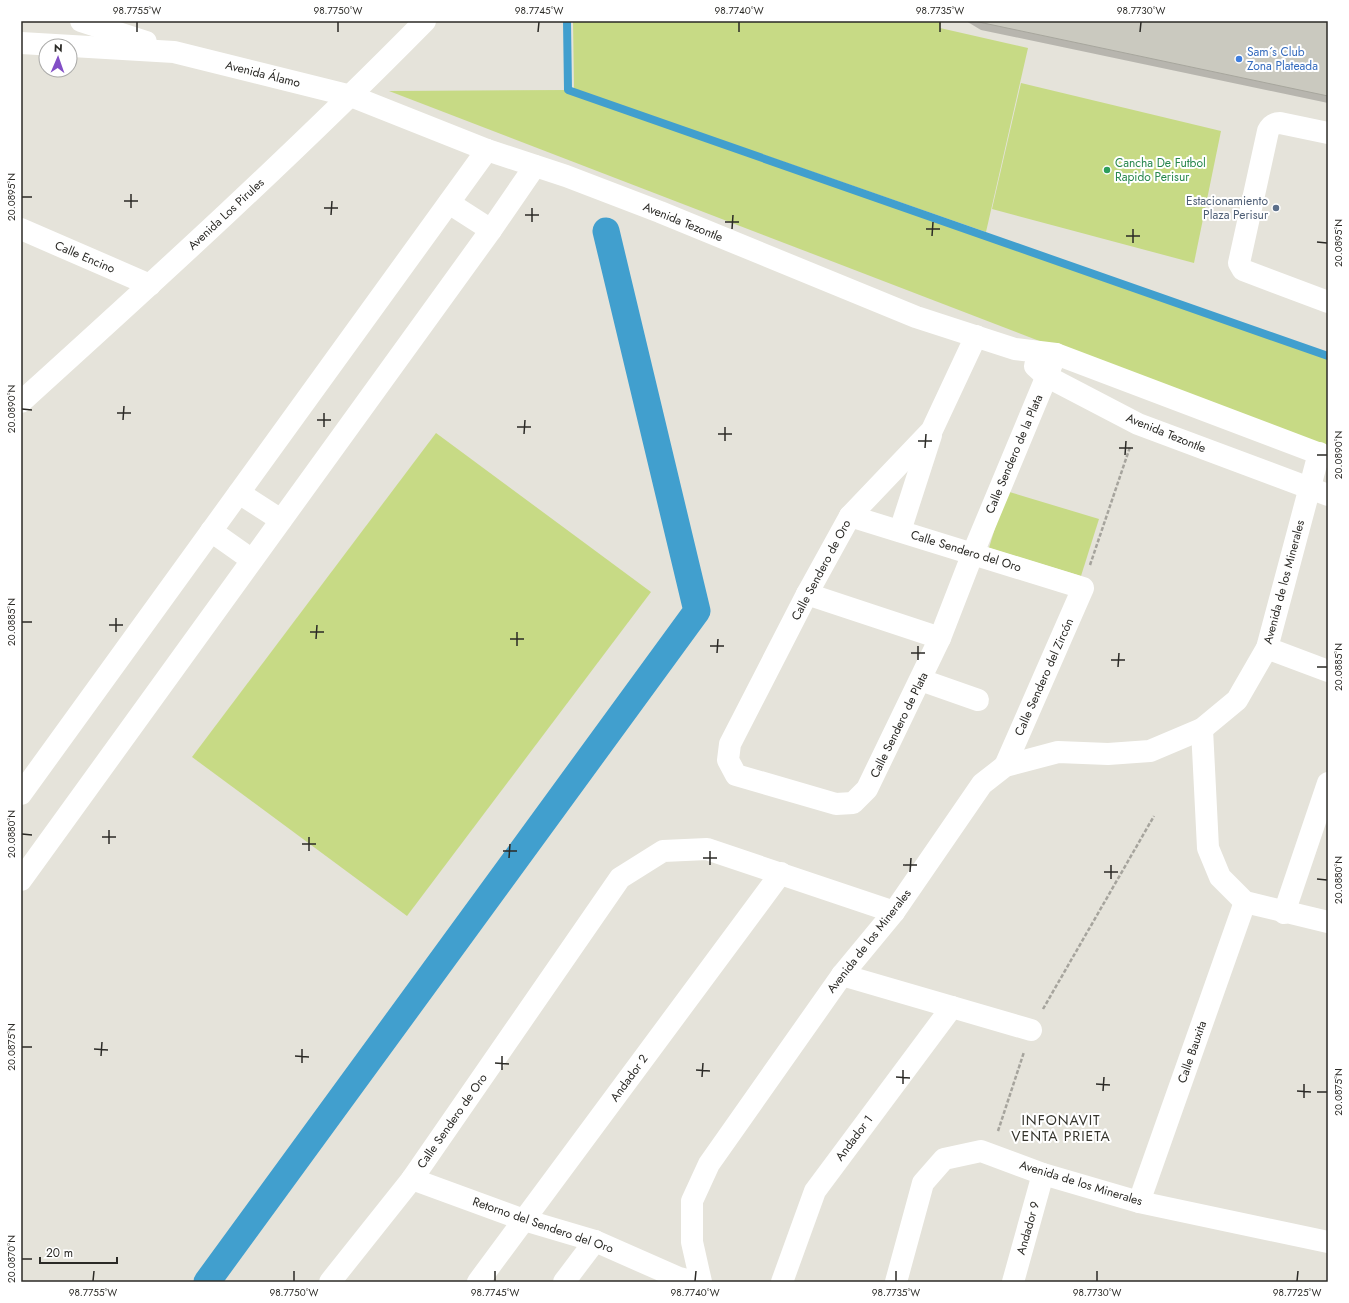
<svg xmlns="http://www.w3.org/2000/svg" width="1349" height="1303" viewBox="0 0 1349 1303" font-family="Jost,sans-serif">
<rect width="100%" height="100%" fill="#e5e3da"/>
<g fill="#c7da85">
<path d="M573,21H941L940,28L1028,48L986,232L574,89Z"/>
<path d="M1021,83L1221,131L1194,263L992,209Z"/>
<path d="M568,90L1328,356V452L389,91Z"/>
<path d="M436,433L651,592L407,916L192,757Z"/>
<path d="M1006,491L1099,519L1081,576L989,548Z"/>
</g>
<path fill="#0003" d="M966,21H1328V103L981,30Z"/>
<g fill="none" stroke-linecap="round" stroke-linejoin="round">
<path stroke="#419fce" stroke-width="8" d="M567,21L568,90L1328,356"/>
<path stroke="#419fce" stroke-width="27" d="M207,1282L697,611L606,231"/>
</g>
<path fill="#cac9bf" stroke="#a7a69d" d="M974,21H1328V96Z"/>
<g fill="none" stroke-linecap="round" stroke-linejoin="round">
<g stroke="#a6a49d" stroke-width="2.5" stroke-dasharray="4 2" stroke-linecap="butt">
<path d="M1090,565L1130,447"/>
<path d="M1043,1009L1154,816"/>
<path d="M998,1131L1024,1052"/>
</g>
<g stroke="#fff" stroke-width="22">
<path d="M81,21L146,42"/>
<path d="M21,43L174,52L351,96L487,150L566,176L660,212L916,317L1015,349L1056,354L1328,457"/>
<path d="M1328,133L1280,123C1274,123 1271,125 1268,131L1239,263L1243,270L1328,302"/>
<path d="M449,203L491,230"/>
<path d="M21,229L150,285"/>
<path d="M976,336L932,430L850,516L807,594L730,744L728,760L736,775L836,804L853,803L867,789L940,638L973,553L1056,354"/>
<path d="M1035,366L1046,376L1138,424L1328,495"/>
<path d="M21,402C158,278 295,153 425,21"/>
<path d="M239,493L281,520"/>
<path d="M850,516L1083,588L1005,766"/>
<path d="M211,531L252,560"/>
<path d="M900,531L931,435"/>
<path d="M807,594L940,638"/>
<path d="M1267,648L1328,671"/>
<path d="M921,680L978,700"/>
<path d="M1202,729L1208,848L1220,877L1245,902L1328,922"/>
<path d="M21,794L487,150"/>
<path d="M21,880L491,230L535,166"/>
<path d="M1284,913L1328,783"/>
<path d="M842,975L1031,1030"/>
<path d="M412,1179L524,1220L595,1241L679,1278L695,1282"/>
<path d="M1139,1202L1245,902"/>
<path d="M330,1282L412,1179L620,878L663,851L707,849L894,912"/>
<path d="M478,1282L781,873"/>
<path d="M564,1282L595,1241"/>
<path d="M701,1282L692,1242V1201L709,1164L842,975L894,912L982,784L1005,766L1058,752L1108,754L1150,751L1202,729L1237,700L1267,648L1319,453"/>
<path d="M782,1282L815,1191L952,1007"/>
<path d="M896,1282L923,1183L944,1159L981,1151L1043,1174L1139,1202L1328,1242"/>
<path d="M1013,1282L1043,1174"/>
</g>
</g>
<path fill="none" stroke="#2b2a26" stroke-width="1.5" d="M137,32V22M338,32V22M538,32L539,22M739,32V22M940,32V22M1140,32L1141,22M22,197H32M124,201H138M131,208V194M324,208H338M331,215L332,201M525,215H539M532,222V208M725,222H739M732,229L733,215M926,229H940M932,236L933,222M1126,236H1140M1317,242L1327,243M1133,243V229M22,409L32,410M117,413H131M123,420L124,406M317,420H331M324,427V413M517,427H531M524,434L525,420M718,434H732M725,441V427M918,441H932M925,448L926,434M1119,448H1133M1125,455L1126,441M1317,455H1327M22,622H32M109,625H123M116,632V618M310,632H324M316,639L317,625M510,639H524M517,646V632M710,646H724M717,653L718,639M911,653H925M918,660V646M1111,660H1125M1118,667L1119,653M1317,667H1327M22,834L32,835M102,837H116M109,844V830M302,844H316M309,851V837M503,851H517M509,858L510,844M703,858H717M710,865V851M903,865H917M910,872L911,858M1104,872H1118M1111,879V865M1317,879L1327,880M22,1047H32M94,1049L108,1050M101,1056L102,1042M295,1056L309,1057M302,1063V1049M495,1063L509,1064M502,1070V1056M696,1070L710,1071M702,1077L703,1063M896,1077L910,1078M903,1084V1070M1096,1084L1110,1085M1103,1091L1104,1077M1297,1091L1311,1092M1317,1092H1327M1304,1098V1084M22,1259H32M93,1281L94,1271M294,1281V1271M495,1281V1271M695,1281L696,1271M896,1281V1271M1097,1281V1271M1297,1281L1298,1271"/>
<circle fill="#3f7fe0" stroke="#fff" stroke-width="1.5" cx="1239" cy="59" r="4"/>
<circle fill="#2e9e5b" stroke="#fff" stroke-width="1.5" cx="1107" cy="170" r="4"/>
<circle fill="#5c6f8a" stroke="#fff" stroke-width="1.5" cx="1276" cy="208" r="4"/>
<g text-anchor="middle" dominant-baseline="central" stroke-width="4" stroke-linejoin="round" paint-order="stroke">
<g font-size="12" fill="#366cbe" stroke="#fff" text-anchor="start">
<text x="1247" y="52">Sam´s Club<tspan x="1247" dy="14">Zona Plateada</tspan></text>
</g>
<g font-size="12" fill="#2b2a26" stroke="#fff">
<text transform="translate(263 74) rotate(14)">Avenida Álamo</text>
<text transform="translate(226 214) rotate(-43)">Avenida Los Pirules</text>
<text transform="translate(683 222) rotate(22)">Avenida Tezontle</text>
<text transform="translate(85 257) rotate(23)">Calle Encino</text>
<text transform="translate(1166 433) rotate(22)">Avenida Tezontle</text>
<text transform="translate(1014 454) rotate(-67)">Calle Sendero de la Plata</text>
<text transform="translate(966 551) rotate(17)">Calle Sendero del Oro</text>
<text transform="translate(821 570) rotate(-62)">Calle Sendero de Oro</text>
<text transform="translate(1284 582) rotate(-75)">Avenida de los Minerales</text>
<text transform="translate(1044 677) rotate(-66)">Calle Sendero del Zircón</text>
<text transform="translate(899 725) rotate(-64)">Calle Sendero de Plata</text>
<text transform="translate(869 941) rotate(-52)">Avenida de los Minerales</text>
<text transform="translate(1192 1052) rotate(-71)">Calle Bauxita</text>
<text transform="translate(629 1078) rotate(-54)">Andador 2</text>
<text transform="translate(452 1121) rotate(-55)">Calle Sendero de Oro</text>
<text transform="translate(854 1138) rotate(-53)">Andador 1</text>
<text transform="translate(1081 1183) rotate(17)">Avenida de los Minerales</text>
<text transform="translate(543 1225) rotate(19)">Retorno del Sendero del Oro</text>
<text transform="translate(1028 1228) rotate(-74)">Andador 9</text>
</g>
<g font-size="12" fill="#27864d" stroke="#fff" text-anchor="start">
<text x="1115" y="163">Cancha De Futbol<tspan x="1115" dy="14">Rapido Perisur</tspan></text>
</g>
<g font-size="12" fill="#4e5e75" stroke="#fff" text-anchor="end">
<text x="1268" y="201">Estacionamiento<tspan x="1268" dy="14">Plaza Perisur</tspan></text>
</g>
<g font-size="14" letter-spacing="1" fill="#35342c" stroke="#fff">
<text x="1061" y="1120">INFONAVIT<tspan x="1061" dy="16">VENTA PRIETA</tspan></text>
</g>
</g>
<rect width="1349" height="1303" fill="none" stroke="#ffffff" stroke-width="44"/>
<g transform="translate(58 58) rotate(2)"><circle r="19" fill="#ffffff" stroke="#aaaaa8"/>
<path d="M0-3L7 15L0 10L-7 15Z" fill="#824ec6"/>
<text y="-6" font-size="11" font-weight="bold" text-anchor="middle" fill="#2b2a26">N</text>
</g>
<path d="M40 1257v6h77v-6" fill="none" stroke="#2b2a26" stroke-width="2"/>
<text x="46" y="1257" font-size="12" fill="#2b2a26" stroke="#ffffff" stroke-width="3" paint-order="stroke">20 m</text>
<rect x="22" y="22" width="1305" height="1259" fill="none" stroke="#2b2a26" stroke-width="1.5"/>
<g font-size="10" text-anchor="middle" fill="#2b2a26">
<text x="137" y="14">98.7755°W</text>
<text x="338" y="14">98.7750°W</text>
<text x="539" y="14">98.7745°W</text>
<text x="739" y="14">98.7740°W</text>
<text x="940" y="14">98.7735°W</text>
<text x="1141" y="14">98.7730°W</text>
<text transform="translate(11 197) rotate(-90)" y="4">20.0895°N</text>
<text transform="translate(1338 243) rotate(-90)" y="4">20.0895°N</text>
<text transform="translate(11 409) rotate(-90)" y="4">20.0890°N</text>
<text transform="translate(1338 455) rotate(-90)" y="4">20.0890°N</text>
<text transform="translate(11 622) rotate(-90)" y="4">20.0885°N</text>
<text transform="translate(1338 667) rotate(-90)" y="4">20.0885°N</text>
<text transform="translate(11 834) rotate(-90)" y="4">20.0880°N</text>
<text transform="translate(1338 880) rotate(-90)" y="4">20.0880°N</text>
<text transform="translate(11 1047) rotate(-90)" y="4">20.0875°N</text>
<text transform="translate(1338 1092) rotate(-90)" y="4">20.0875°N</text>
<text transform="translate(11 1259) rotate(-90)" y="4">20.0870°N</text>
<text x="93" y="1296">98.7755°W</text>
<text x="294" y="1296">98.7750°W</text>
<text x="495" y="1296">98.7745°W</text>
<text x="695" y="1296">98.7740°W</text>
<text x="896" y="1296">98.7735°W</text>
<text x="1097" y="1296">98.7730°W</text>
<text x="1297" y="1296">98.7725°W</text>
</g>
</svg>
